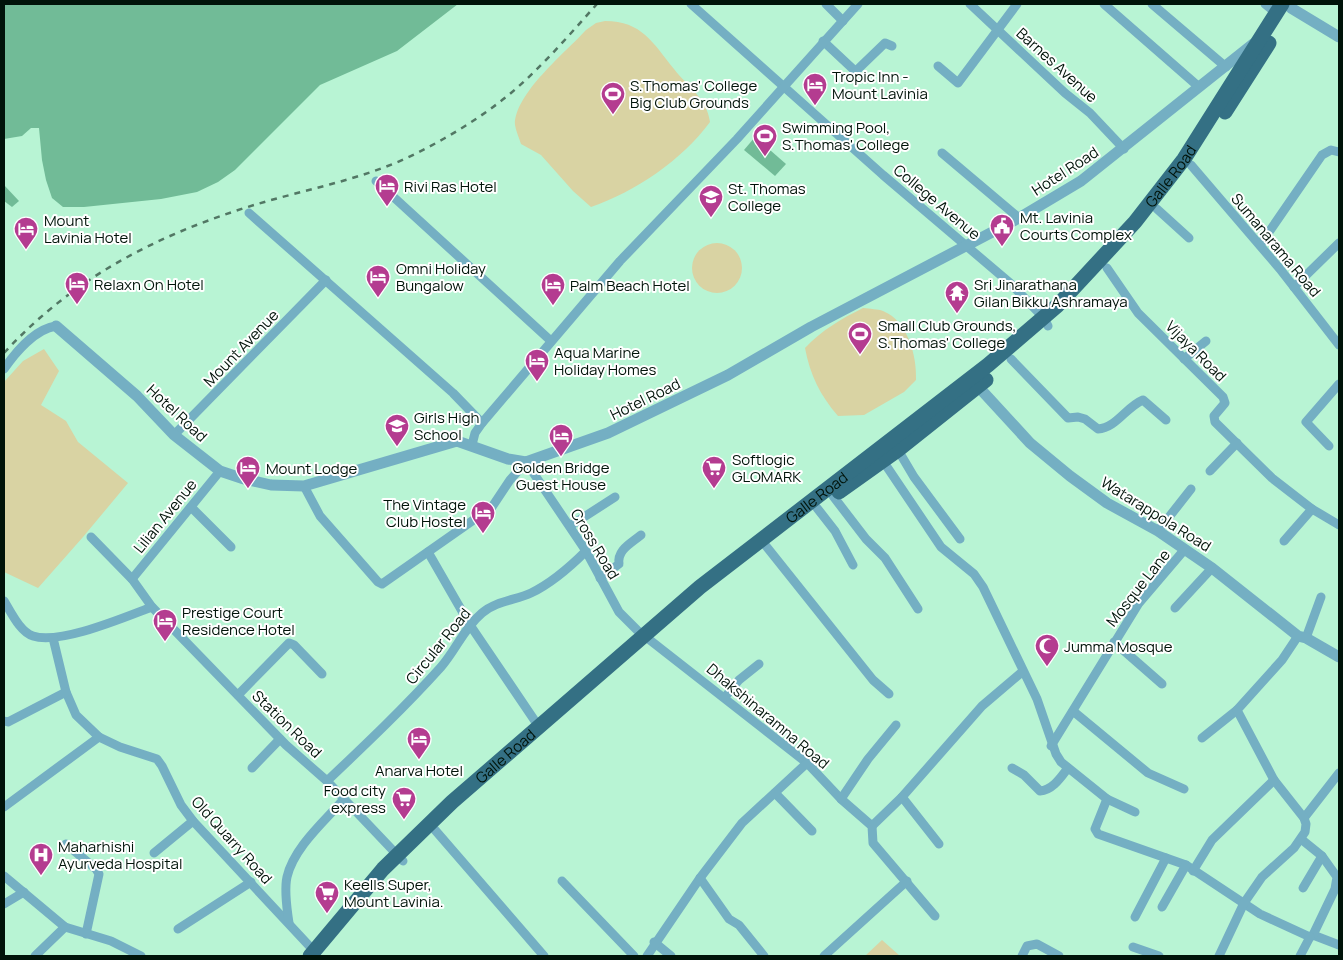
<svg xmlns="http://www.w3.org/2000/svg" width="1343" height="960" viewBox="0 0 1343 960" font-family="Manrope,sans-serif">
<rect width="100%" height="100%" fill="#b8f4d4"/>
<g fill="#d9d3a3">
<path d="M605,21C642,21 653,43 674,69C687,86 707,98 710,122C682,160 635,192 591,207L573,191L541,155L521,144C519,138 516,131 515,125C514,94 566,52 586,30L596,23Z"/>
<circle cx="717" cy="268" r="25"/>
<path d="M863,308C870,309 878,309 883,311C908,321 917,356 916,380L904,392L864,415L838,416C820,395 810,375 805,348C822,330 841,319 863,308Z"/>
<path d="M44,349L59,371L41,405L66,421L78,442L128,483L83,537L38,588L4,572V382L23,361Z"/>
<path d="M882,940L900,956H865Z"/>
</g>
<g fill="#71bb97">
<path d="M4,4H458L397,51L320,85L235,170L218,182L197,192L161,199L84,207H63L52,198L46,180L42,160L39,128H31L22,136L4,139Z"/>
<path d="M755,137L786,164L775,176L744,150Z"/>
<path d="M4,185L19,201L12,207L4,201Z"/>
</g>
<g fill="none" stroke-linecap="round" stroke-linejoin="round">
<g stroke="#74afc3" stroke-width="9">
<path d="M691,4L883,175L1010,283L1044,318L1048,326"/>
<path d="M826,4L843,21"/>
<path d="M970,4L1065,93L1090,113L1124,149"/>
<path d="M1104,4L1199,87"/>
<path d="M1152,4L1226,67"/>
<path d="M1265,4L1276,13"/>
<path d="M823,41L854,70H857L885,43L892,46"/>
<path d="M938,66L958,83L1017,4"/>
<path d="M942,153L1019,218"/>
<path d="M1191,165L1280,269L1339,345"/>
<path d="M376,181L551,341"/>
<path d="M1157,209L1189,238"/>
<path d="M249,213L453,393L482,423"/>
<path d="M1260,245L1322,155L1331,150L1339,152"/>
<path d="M1107,268L1138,313L1223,397L1225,403L1214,416L1215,422L1272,478L1312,509L1339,525"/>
<path d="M1294,287L1339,243"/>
<path d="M1011,359L1068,418L1078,417L1085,419L1098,429C1116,428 1126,407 1143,400L1166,420"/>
<path d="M1184,359L1206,341"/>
<path d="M4,369C15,353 35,329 56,326"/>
<path d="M174,435L326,280"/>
<path d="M472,445L475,433L482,423L620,261L737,139L858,4"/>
<path d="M1329,446L1306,422L1339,384"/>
<path d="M898,450L914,477L960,539"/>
<path d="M881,458L941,547L974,574L983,587L1037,699L1056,754L1061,762L1107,799L1135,812"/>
<path d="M1210,471L1237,443"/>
<path d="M304,486L320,516L378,582L382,584L492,507L510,480L526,462L586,551L619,612L637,630L807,763L841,799L872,826L873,843L935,916"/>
<path d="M833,496L866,539L885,558L918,609"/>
<path d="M191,507L231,547"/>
<path d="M817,508L835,531L853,565"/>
<path d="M570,526L615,497"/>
<path d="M1158,531L1191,489"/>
<path d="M91,537L132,579L152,607L286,745L327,781L403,861"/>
<path d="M1284,541L1312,509"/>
<path d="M766,546L873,680L889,694"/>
<path d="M428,552L470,625L537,724"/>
<path d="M600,578L619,564C617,550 630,544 641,535"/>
<path d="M132,579L220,471"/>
<path d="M4,601C11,612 20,632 33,636C60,645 125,617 152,607"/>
<path d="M1175,608L1212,568"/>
<path d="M53,638L66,692L76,715L99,737L120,747L157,759L162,766L181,805L193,821L314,951"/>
<path d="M1306,638L1321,597"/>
<path d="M1114,642L1162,684"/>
<path d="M238,695L289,643L294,645L322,674"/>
<path d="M725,697L739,680L759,664"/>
<path d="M1073,711L1148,773L1184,789"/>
<path d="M4,721L8,722L66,692"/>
<path d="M1202,738L1237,710"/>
<path d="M1051,746L1139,603L1185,549"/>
<path d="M252,768L280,739"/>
<path d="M1012,768L1024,775L1040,791C1053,790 1061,777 1068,768"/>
<path d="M327,781C366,744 405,707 441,667C456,650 464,628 482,613C496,601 516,600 531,593C552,583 570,567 586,551"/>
<path d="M775,793L812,831"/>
<path d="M902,797L939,844"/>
<path d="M841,799L868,759L896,725"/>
<path d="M1107,799L1095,829L1098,834L1186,865L1260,914L1310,937L1313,935L1339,945"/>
<path d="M4,807L99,737"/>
<path d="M1304,818L1339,773"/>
<path d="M872,826L902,797L982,706L1022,672"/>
<path d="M435,830L544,956"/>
<path d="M1301,839L1322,856L1337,877L1335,889L1313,935"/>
<path d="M66,844L96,869L99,874L86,934"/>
<path d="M154,853L193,821"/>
<path d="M1193,871L1212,840L1274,780"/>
<path d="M4,876L65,927L111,941L141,956"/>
<path d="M700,878L729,919L739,925L764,956"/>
<path d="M562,881L634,956"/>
<path d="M1303,888L1322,856"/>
<path d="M4,904L24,892"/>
<path d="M1162,907L1186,865"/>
<path d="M1135,917L1166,858"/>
<path d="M289,923C287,910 284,890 287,877C294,847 325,821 344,799"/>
<path d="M178,929L251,882"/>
<path d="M654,942L671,956"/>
<path d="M1133,947L1159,956"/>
<path d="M35,956L65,927"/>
<path d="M647,956L700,878L742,823L807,763"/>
<path d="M824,956L907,881"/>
<path d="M1022,956L1027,946L1037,944L1059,956"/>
<path d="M1219,956L1244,903L1262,877L1294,848L1305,832L1306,824L1304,818L1274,780L1237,710L1282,660L1298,636"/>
<path d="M1300,956L1310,937"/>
</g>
<g stroke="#74afc3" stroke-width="11">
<path d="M1291,8L1339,37"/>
<path d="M56,326L137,396L174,435L220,471L244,479L271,485L304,486L457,441L508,459L526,462L608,433L728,375L811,327L1019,218L1081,181L1253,44"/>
<path d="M974,382L1030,443L1070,476L1107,503L1158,531L1212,568L1298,636L1306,638L1339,657"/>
</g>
<g stroke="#347084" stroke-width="15">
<path d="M1225,112L1269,43"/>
<path d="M839,492L898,450L986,380"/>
<path id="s1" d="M310,956L383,869L452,802L700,587L988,365L1058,305L1135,222L1184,159L1282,4"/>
</g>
<path stroke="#527764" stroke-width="2.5" stroke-dasharray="6 6" stroke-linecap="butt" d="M4,353C74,277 157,235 254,205C307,189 365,179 415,154C449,137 482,117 511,93C543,66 570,34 597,4"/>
</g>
<defs>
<symbol id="hotel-pin" viewBox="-11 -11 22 30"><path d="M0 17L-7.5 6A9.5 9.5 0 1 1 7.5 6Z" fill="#b43c90" stroke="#fff"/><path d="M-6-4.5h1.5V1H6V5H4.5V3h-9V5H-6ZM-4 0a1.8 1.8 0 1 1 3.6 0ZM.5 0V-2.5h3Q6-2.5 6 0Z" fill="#fff"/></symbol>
<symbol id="stadium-pin" viewBox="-11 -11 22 30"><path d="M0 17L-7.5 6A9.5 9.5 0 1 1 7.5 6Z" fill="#b43c90" stroke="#fff"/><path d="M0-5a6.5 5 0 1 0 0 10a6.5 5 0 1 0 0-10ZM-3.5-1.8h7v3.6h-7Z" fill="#fff"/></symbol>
<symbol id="school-pin" viewBox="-11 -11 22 30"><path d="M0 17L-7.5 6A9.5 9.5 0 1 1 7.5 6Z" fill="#b43c90" stroke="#fff"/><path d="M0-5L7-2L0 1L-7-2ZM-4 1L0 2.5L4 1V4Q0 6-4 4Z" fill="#fff"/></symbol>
<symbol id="civic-pin" viewBox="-11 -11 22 30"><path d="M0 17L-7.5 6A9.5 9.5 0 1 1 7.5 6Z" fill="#b43c90" stroke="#fff"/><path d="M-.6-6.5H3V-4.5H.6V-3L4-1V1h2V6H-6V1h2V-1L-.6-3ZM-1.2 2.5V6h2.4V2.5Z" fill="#fff"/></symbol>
<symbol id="temple-pin" viewBox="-11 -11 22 30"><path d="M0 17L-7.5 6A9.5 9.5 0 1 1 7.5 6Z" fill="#b43c90" stroke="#fff"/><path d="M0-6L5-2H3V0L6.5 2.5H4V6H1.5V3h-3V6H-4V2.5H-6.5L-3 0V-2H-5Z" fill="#fff"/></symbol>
<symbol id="supermarket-pin" viewBox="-11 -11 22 30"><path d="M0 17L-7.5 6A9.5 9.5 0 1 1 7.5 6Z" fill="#b43c90" stroke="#fff"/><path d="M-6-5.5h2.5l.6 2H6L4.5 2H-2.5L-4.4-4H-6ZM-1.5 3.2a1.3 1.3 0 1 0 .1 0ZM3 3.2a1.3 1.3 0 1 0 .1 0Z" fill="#fff"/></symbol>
<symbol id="mosque-pin" viewBox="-11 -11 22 30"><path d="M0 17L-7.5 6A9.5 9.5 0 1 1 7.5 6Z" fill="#b43c90" stroke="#fff"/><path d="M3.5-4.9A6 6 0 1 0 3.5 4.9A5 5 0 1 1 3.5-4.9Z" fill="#fff"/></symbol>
<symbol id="hospital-pin" viewBox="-11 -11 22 30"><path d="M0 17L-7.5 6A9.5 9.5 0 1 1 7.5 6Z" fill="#b43c90" stroke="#fff"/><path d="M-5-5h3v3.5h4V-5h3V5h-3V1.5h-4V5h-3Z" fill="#fff"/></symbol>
</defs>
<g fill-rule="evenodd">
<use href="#hotel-pin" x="801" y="71" width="28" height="38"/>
<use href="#stadium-pin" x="599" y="80" width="28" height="38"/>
<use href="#stadium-pin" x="751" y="122" width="28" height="38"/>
<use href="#hotel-pin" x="373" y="172" width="28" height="38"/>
<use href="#school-pin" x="697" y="183" width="28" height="38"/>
<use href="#civic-pin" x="988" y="212" width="28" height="38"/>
<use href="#hotel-pin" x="12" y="215" width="28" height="38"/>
<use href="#hotel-pin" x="364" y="263" width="28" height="38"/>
<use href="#hotel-pin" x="63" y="270" width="28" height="38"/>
<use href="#hotel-pin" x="539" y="271" width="28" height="38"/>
<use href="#temple-pin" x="943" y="279" width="28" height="38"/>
<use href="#stadium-pin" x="846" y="320" width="28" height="38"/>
<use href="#hotel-pin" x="523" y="347" width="28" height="38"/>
<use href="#school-pin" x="383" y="412" width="28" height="38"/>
<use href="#hotel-pin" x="547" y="422" width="28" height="38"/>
<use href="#hotel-pin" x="234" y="454" width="28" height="38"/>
<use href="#supermarket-pin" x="700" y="454" width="28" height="38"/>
<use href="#hotel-pin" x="469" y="499" width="28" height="38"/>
<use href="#hotel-pin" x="151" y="607" width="28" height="38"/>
<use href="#mosque-pin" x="1033" y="632" width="28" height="38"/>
<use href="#hotel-pin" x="405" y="725" width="28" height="38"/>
<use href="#supermarket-pin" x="390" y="785" width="28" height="38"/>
<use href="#hospital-pin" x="27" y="841" width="28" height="38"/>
<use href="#supermarket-pin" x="313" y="879" width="28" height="38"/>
</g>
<g text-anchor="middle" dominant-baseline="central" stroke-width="4" stroke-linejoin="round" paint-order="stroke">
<g font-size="15" fill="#001309" stroke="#fff">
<text transform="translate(1057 65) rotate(42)">Barnes Avenue</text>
<text transform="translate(1065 171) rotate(-33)">Hotel Road</text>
<text stroke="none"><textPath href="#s1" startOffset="1165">Galle Road</textPath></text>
<text transform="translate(937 202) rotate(40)">College Avenue</text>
<text transform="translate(1276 245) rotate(50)">Sumanarama Road</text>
<text transform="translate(241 348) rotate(-46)">Mount Avenue</text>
<text transform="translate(1196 351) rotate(45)">Vijaya Road</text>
<text transform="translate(645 399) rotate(-26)">Hotel Road</text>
<text transform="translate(177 413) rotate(43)">Hotel Road</text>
<text stroke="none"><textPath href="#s1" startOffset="685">Galle Road</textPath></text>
<text transform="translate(1156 514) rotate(32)">Watarappola Road</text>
<text transform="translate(165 516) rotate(-51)">Lilian Avenue</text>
<text transform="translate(595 544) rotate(59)">Cross Road</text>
<text transform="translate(1138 588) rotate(-52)">Mosque Lane</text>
<text transform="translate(438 646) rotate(-51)">Circular Road</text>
<text transform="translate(768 716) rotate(40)">Dhakshinaramna Road</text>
<text transform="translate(287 724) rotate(44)">Station Road</text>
<text stroke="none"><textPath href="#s1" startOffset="280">Galle Road</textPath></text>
<text transform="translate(232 840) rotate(48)">Old Quarry Road</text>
</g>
<g font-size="15" fill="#001309" stroke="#fff" text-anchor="start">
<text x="832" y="76">Tropic Inn -<tspan x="832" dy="17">Mount Lavinia</tspan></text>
<text x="630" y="85">S.Thomas' College<tspan x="630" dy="17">Big Club Grounds</tspan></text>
<text x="782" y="127">Swimming Pool,<tspan x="782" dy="17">S.Thomas' College</tspan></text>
<text x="404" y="186">Rivi Ras Hotel</text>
<text x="728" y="188">St. Thomas<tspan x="728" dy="17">College</tspan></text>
<text x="1020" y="217">Mt. Lavinia<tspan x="1020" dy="17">Courts Complex</tspan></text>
<text x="44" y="220">Mount<tspan x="44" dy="17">Lavinia Hotel</tspan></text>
<text x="396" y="268">Omni Holiday<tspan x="396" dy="17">Bungalow</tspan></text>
<text x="94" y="284">Relaxn On Hotel</text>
<text x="974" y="284">Sri Jinarathana<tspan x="974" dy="17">Gilan Bikku Ashramaya</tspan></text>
<text x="570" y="285">Palm Beach Hotel</text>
<text x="878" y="325">Small Club Grounds,<tspan x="878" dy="17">S.Thomas' College</tspan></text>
<text x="554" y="352">Aqua Marine<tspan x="554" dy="17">Holiday Homes</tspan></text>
<text x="414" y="417">Girls High<tspan x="414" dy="17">School</tspan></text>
<text x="732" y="459">Softlogic<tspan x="732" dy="17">GLOMARK</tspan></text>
<text x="561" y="467" text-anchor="middle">Golden Bridge<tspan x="561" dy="17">Guest House</tspan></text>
<text x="266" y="468">Mount Lodge</text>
<text x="466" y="504" text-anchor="end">The Vintage<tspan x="466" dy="17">Club Hostel</tspan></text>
<text x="182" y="612">Prestige Court<tspan x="182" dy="17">Residence Hotel</tspan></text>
<text x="1064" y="646">Jumma Mosque</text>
<text x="419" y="770" text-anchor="middle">Anarva Hotel</text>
<text x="386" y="790" text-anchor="end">Food city<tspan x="386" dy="17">express</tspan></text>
<text x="58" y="846">Maharhishi<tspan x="58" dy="17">Ayurveda Hospital</tspan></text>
<text x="344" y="884">Keells Super,<tspan x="344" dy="17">Mount Lavinia.</tspan></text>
</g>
</g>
<rect width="1343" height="960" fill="none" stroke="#001309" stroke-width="10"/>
</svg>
